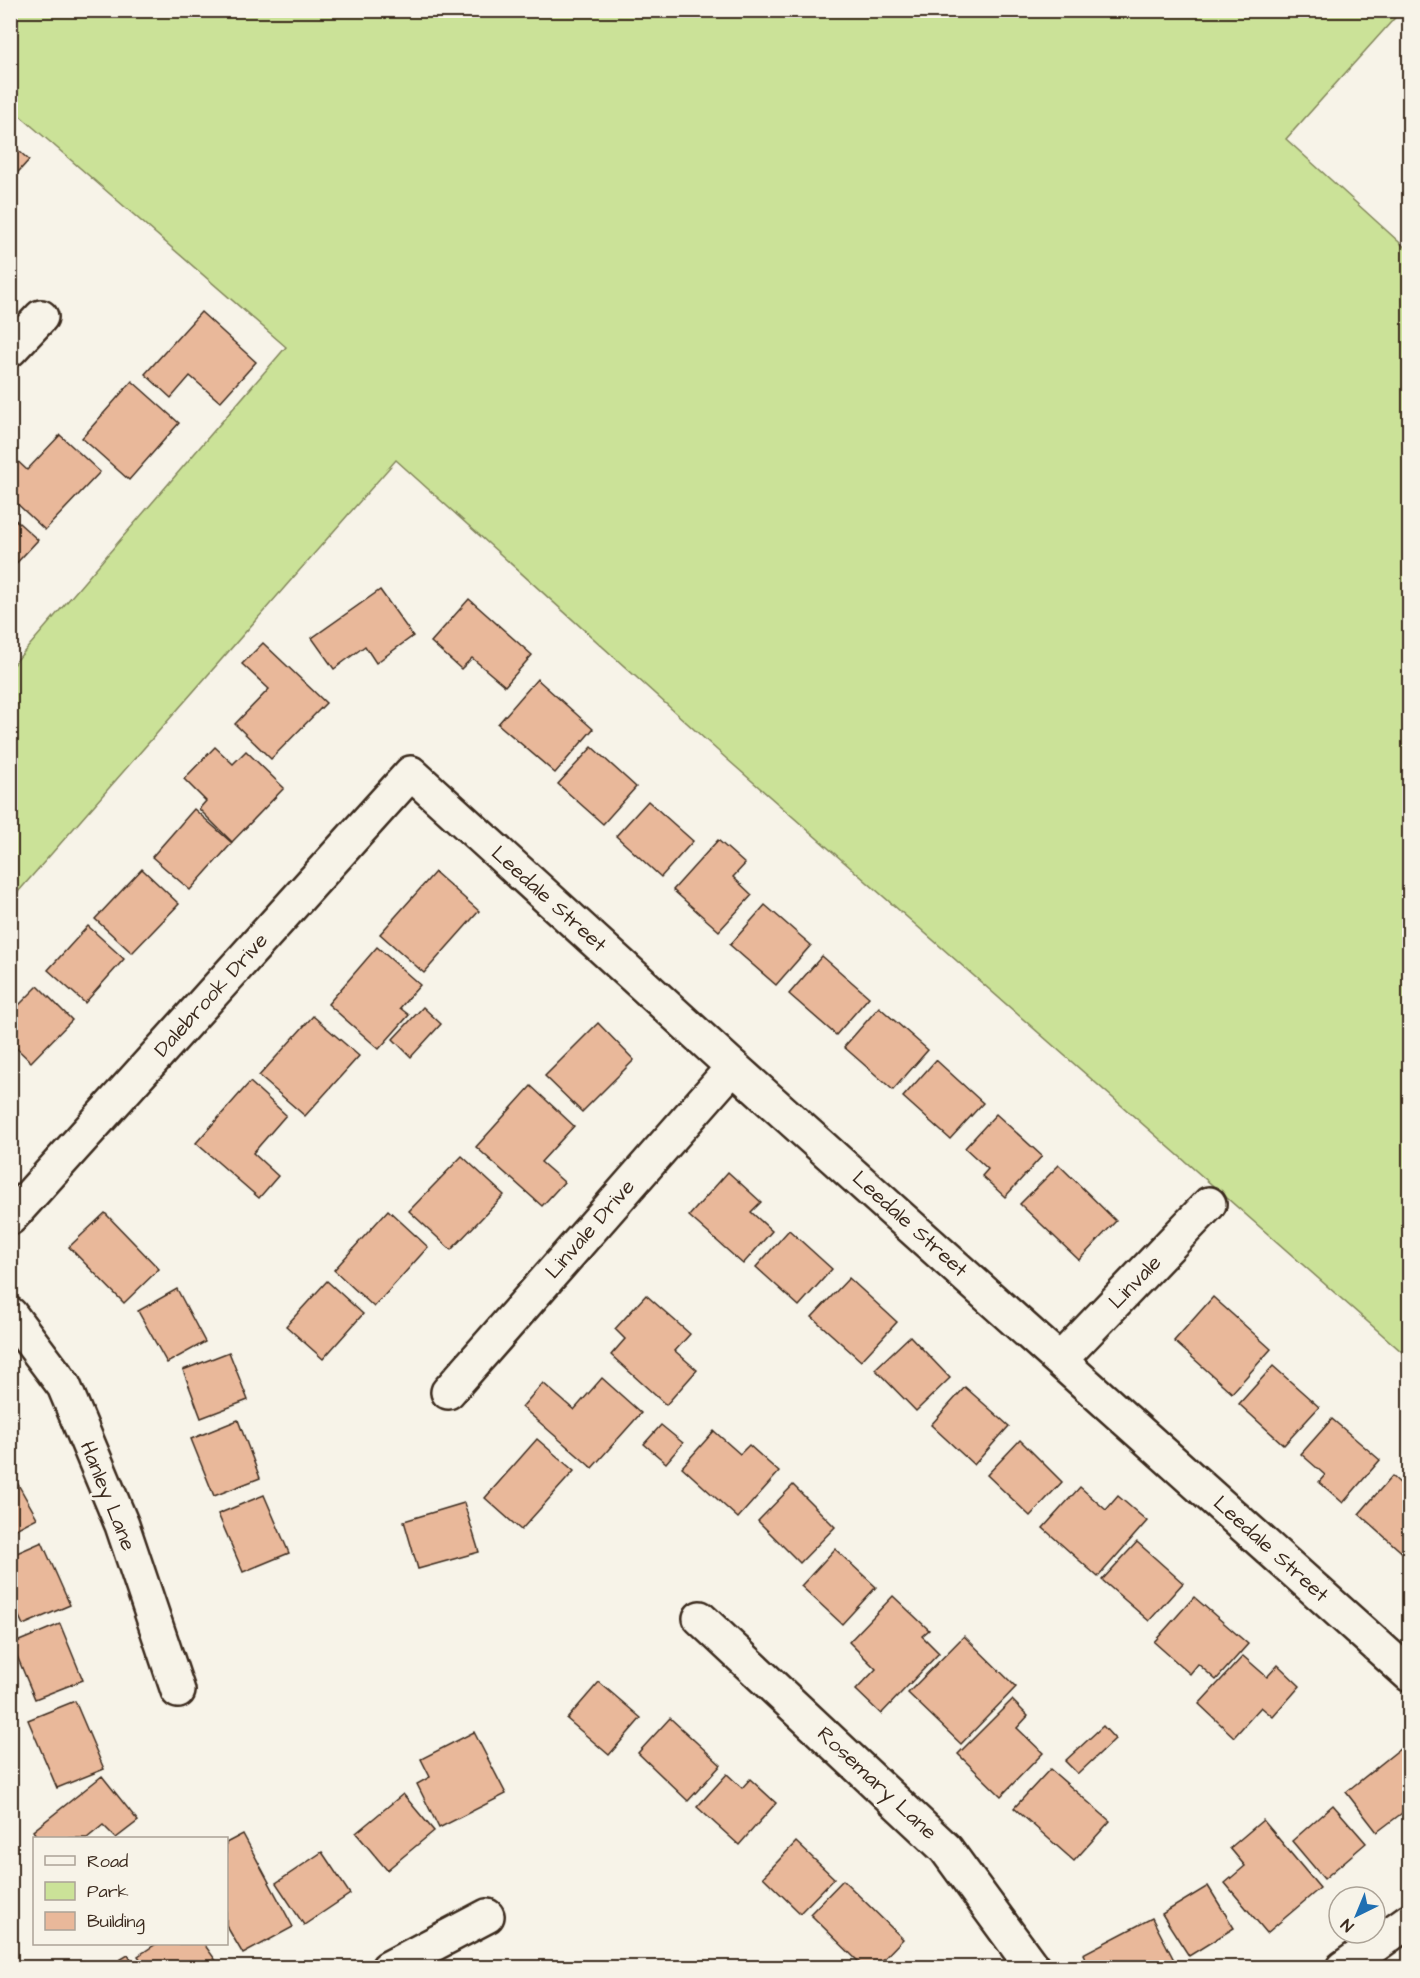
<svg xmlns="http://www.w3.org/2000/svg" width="1420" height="1978" viewBox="0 0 1420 1978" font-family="'Architects Daughter',sans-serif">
<rect width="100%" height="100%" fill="#f7f3e8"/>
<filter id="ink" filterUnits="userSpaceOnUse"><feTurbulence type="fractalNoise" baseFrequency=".0167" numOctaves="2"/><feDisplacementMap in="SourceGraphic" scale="12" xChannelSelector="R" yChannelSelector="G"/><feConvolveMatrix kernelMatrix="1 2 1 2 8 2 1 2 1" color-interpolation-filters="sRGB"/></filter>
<g filter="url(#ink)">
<path fill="#cbe298" stroke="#83865b" stroke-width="1.5" d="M10,11H1401L1286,139L1409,251V1358L728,760L396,460L11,900V667L286,347L11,108Z"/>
<g fill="#e9b89a" stroke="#3b2a1e" stroke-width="1.5">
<path d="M10,143L29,160L10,181Z"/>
<path d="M10,188L17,194L10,201Z"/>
<path d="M201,312L256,362L220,402L190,376L171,398L145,374Z"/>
<path d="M132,381L179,423L129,480L82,438Z"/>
<path d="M60,435L100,472L45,530L10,497V454L27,470Z"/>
<path d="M10,515L38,540L10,570Z"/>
<path d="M380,590L413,636L376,663L365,646L334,669L312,638Z"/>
<path d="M469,599L532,655L505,686L472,658L461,669L431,642Z"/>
<path d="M263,643L326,703L271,759L235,724L269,689L242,664Z"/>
<path d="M537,679L593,729L555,773L498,724Z"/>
<path d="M215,747L233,764L246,751L284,788L232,842L199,809L206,801L184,779Z"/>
<path d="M592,747L636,787L603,824L558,784Z"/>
<path d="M648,801L693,841L661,877L616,836Z"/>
<path d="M194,809L232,843L190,890L152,857Z"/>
<path d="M718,840L745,864L733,877L752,895L719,931L673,890Z"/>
<path d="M142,869L179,904L132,953L95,919Z"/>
<path d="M435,872L479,911L424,973L380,934Z"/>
<path d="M765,905L811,945L776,985L730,945Z"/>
<path d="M88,926L124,959L85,1003L48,970Z"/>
<path d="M377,947L420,985L400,1008L409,1015L379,1049L328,1004Z"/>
<path d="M822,956L869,997L836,1035L789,994Z"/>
<path d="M38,986L72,1020L31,1062L10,1042V1014Z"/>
<path d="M423,1007L441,1024L411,1057L393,1039Z"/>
<path d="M879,1007L928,1050L893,1090L844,1047Z"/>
<path d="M313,1016L359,1056L305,1116L259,1076Z"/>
<path d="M598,1023L634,1060L582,1112L545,1076Z"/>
<path d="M936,1060L983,1103L950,1139L903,1097Z"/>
<path d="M250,1082L286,1115L253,1153L278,1176L259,1198L196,1143Z"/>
<path d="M531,1086L574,1126L541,1162L564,1182L542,1206L476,1147Z"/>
<path d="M996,1114L1042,1156L1005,1197L982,1176L988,1169L965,1148Z"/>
<path d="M462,1156L504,1195L451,1250L409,1211Z"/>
<path d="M1059,1165L1116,1221L1079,1260L1020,1204Z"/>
<path d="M728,1172L761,1202L751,1212L772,1231L743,1264L689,1216Z"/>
<path d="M388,1210L428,1247L374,1307L334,1270Z"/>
<path d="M105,1213L159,1269L124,1303L69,1247Z"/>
<path d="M789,1230L832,1269L799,1306L756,1267Z"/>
<path d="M849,1278L897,1322L861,1361L812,1317Z"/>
<path d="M327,1281L363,1314L323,1359L286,1326Z"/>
<path d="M177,1289L205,1342L167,1363L138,1311Z"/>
<path d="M646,1295L690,1334L675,1351L697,1370L666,1405L611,1355L625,1339L615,1329Z"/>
<path d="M1213,1297L1271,1349L1232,1393L1174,1341Z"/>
<path d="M910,1336L950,1378L916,1411L875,1369Z"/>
<path d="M229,1352L248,1400L201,1418L183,1370Z"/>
<path d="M1273,1366L1319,1407L1284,1445L1239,1404Z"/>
<path d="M602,1378L641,1413L592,1468L522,1407L543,1383L574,1410Z"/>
<path d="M965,1387L1009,1426L974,1465L931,1425Z"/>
<path d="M1332,1419L1380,1460L1343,1503L1319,1482L1325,1475L1301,1454Z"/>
<path d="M238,1420L260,1478L214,1496L191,1439Z"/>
<path d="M661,1425L683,1443L666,1463L644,1444Z"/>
<path d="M714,1431L740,1454L749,1445L779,1472L738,1518L682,1467Z"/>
<path d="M537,1439L574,1471L521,1530L485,1498Z"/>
<path d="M1020,1440L1062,1482L1030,1516L987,1475Z"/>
<path d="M10,1470L37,1518L10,1532Z"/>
<path d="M1392,1476L1410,1492V1552L1406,1556L1359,1514Z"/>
<path d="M793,1485L835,1527L800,1563L758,1521Z"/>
<path d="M1080,1487L1106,1510L1118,1496L1147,1521L1098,1577L1043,1528Z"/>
<path d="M264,1495L289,1553L243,1572L218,1514Z"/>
<path d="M464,1503L479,1552L418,1569L404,1521Z"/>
<path d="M42,1542L70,1605L23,1625L10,1597V1556Z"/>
<path d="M1137,1542L1183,1583L1149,1621L1102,1580Z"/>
<path d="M835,1549L876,1587L842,1624L801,1586Z"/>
<path d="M893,1596L929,1630L922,1636L939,1653L881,1714L856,1690L876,1669L849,1642Z"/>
<path d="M1194,1597L1248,1644L1216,1680L1198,1664L1190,1674L1154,1642Z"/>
<path d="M60,1624L83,1680L35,1699L12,1644Z"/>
<path d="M964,1636L1016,1687L961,1744L908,1693Z"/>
<path d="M1243,1656L1267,1677L1278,1665L1300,1686L1273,1717L1261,1707L1234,1737L1199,1704Z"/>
<path d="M599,1682L641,1718L609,1755L567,1719Z"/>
<path d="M1012,1700L1028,1716L1017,1728L1043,1753L1001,1796L958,1754Z"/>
<path d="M75,1701L104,1769L57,1788L28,1720Z"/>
<path d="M670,1718L721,1765L688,1801L638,1753Z"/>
<path d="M1103,1726L1115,1739L1078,1774L1065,1761Z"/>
<path d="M474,1732L506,1794L439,1828L417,1784L430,1777L421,1759Z"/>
<path d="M1401,1748L1410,1758V1807L1377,1832L1346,1792Z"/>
<path d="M1050,1769L1110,1821L1074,1861L1014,1808Z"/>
<path d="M727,1774L742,1788L750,1779L776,1803L739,1845L697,1807Z"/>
<path d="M102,1776L138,1821L116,1838L103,1825L87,1838H38L33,1831Z"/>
<path d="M403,1794L434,1831L387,1870L356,1833Z"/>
<path d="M1333,1805L1366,1843L1324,1879L1292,1841Z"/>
<path d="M1263,1820L1320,1888L1267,1933L1225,1883L1245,1866L1230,1848Z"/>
<path d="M243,1834L293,1927L243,1954L226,1925V1843Z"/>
<path d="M796,1842L834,1878L800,1913L763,1877Z"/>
<path d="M322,1852L350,1894L304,1925L276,1883Z"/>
<path d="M843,1880L903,1939L875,1968H865L810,1914Z"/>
<path d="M1208,1886L1234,1928L1189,1956L1162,1914Z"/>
<path d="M1152,1918L1175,1962L1164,1968H1090L1083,1954Z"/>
<path d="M156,1944H204L217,1962L208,1968H146L138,1956Z"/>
<path d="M128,1955L136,1968H106Z"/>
</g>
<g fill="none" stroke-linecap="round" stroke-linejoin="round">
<defs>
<g id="minor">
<path d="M10,350L41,317"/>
<path d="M10,1218L411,773L733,1067L1410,1675"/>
<path d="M10,1314L64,1386L122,1525L178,1691"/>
<path d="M1061,1359L1209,1204"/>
<path d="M448,1392L733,1067"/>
<path d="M700,1618L946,1849L1033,1968"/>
<path d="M388,1968L487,1916"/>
<path d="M1343,1968L1410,1920"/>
</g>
</defs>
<use href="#minor" stroke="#3b2a1e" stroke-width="38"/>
<use href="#minor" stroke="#f7f3e8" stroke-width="33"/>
</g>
</g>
<g text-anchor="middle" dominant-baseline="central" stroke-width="6" stroke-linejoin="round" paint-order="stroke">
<g font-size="21" fill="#3b2a1e" stroke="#f7f3e8">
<text transform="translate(549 899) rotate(42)">Leedale Street</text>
<text transform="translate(211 995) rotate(-48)">Dalebrook Drive</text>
<text transform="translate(910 1224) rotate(42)">Leedale Street</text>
<text transform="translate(590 1229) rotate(-49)">Linvale Drive</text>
<text transform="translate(1135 1282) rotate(-46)">Linvale</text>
<text transform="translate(108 1496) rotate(68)">Hanley Lane</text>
<text transform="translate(1271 1549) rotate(42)">Leedale Street</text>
<text transform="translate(877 1783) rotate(43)">Rosemary Lane</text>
</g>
</g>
<rect width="1420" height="1978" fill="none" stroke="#f7f3e8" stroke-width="36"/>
<rect x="18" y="18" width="1384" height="1942" fill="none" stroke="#3b2a1e" stroke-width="2" filter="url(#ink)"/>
<rect x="33" y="1837" width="195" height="108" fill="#f7f3e8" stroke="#aca397" stroke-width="1.5"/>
<rect x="45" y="1856" width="30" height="9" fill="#f7f3e8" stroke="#aca397" stroke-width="1.5"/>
<text x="87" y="1867" font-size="18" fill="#3b2a1e">Road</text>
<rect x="45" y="1882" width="30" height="18" fill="#cbe298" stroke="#aca397" stroke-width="1.5"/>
<text x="87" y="1897" font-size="18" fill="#3b2a1e">Park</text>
<rect x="45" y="1912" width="30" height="18" fill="#e9b89a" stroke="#aca397" stroke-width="1.5"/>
<text x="87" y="1927" font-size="18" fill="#3b2a1e">Building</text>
<g transform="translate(1357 1915) rotate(223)"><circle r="28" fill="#f7f3e8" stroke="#aca397" stroke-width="1.5"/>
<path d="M0-4.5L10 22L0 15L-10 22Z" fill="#1f6fb2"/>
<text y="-9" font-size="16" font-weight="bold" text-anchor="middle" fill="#3b2a1e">N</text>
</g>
</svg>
